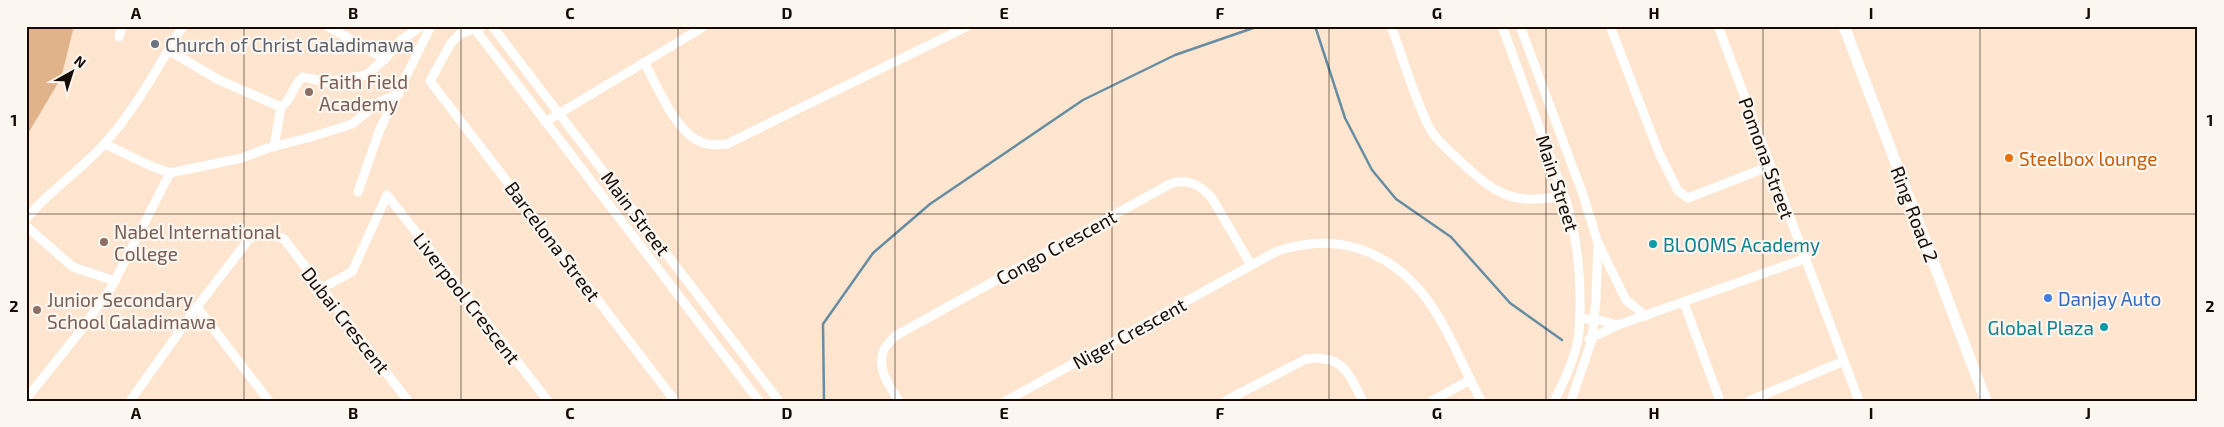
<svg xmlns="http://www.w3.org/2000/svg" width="2224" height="427" viewBox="0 0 2224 427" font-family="'Exo 2',sans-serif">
<rect width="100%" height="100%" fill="#fee5cf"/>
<path fill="#e0b38a" d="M26,26H74L61,78L26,137Z"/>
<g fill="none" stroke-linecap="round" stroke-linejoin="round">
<g stroke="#668da2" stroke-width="2.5">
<path d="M1311,26L1316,29L1345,118L1372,170L1396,199L1451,237L1510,303L1562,340"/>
<path d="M824,401L823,324L873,253L930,204L1083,100L1175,55L1259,26"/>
</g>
<g stroke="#fff" stroke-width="9">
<path d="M327,26L385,59L400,41L421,26"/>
<path d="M482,26L460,34L451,43L430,81L675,401"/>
<path d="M492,26L779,401"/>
<path d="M1391,26C1403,58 1414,97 1429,127C1435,139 1449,151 1459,160C1495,194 1514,207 1564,195"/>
<path d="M1502,26L1564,195C1577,234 1581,271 1580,312C1579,321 1580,331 1578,339C1574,360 1564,382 1554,401"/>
<path d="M1520,26L1582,192L1598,243L1596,299L1592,339L1571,401"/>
<path d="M1610,26L1659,153L1678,191L1688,198L1770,166"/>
<path d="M1718,26L1859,401"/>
<path d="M475,29L759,401"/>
<path d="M119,37L122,26"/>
<path d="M168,50L219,80L281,107L274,147"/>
<path d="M644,62C658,87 677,138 707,144C713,146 720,144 727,144L968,26"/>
<path d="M281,107C292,100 292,86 303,77L326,82L366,75L385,59"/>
<path d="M545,122L705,26"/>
<path d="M105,144L151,166L170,173L242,158L268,148L311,137L352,124L379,102L399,94"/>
<path d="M358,192L380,129L431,26"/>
<path d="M26,219C49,190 82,170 106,142C137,107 158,66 183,26"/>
<path d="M26,226L73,267L115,281"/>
<path d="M1599,245L1626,300L1646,316"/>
<path d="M322,288L352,272L387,195L548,401"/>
<path d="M1684,303L1720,401"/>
<path d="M197,307L269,401"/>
<path d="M1580,319H1595L1618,325"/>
<path d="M1589,339L1618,325L1804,259"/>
<path d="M26,399L78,334L111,288L170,173"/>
<path d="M130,401L197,307L249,239C262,232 270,234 284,239L408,401"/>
<path d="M899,401C890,387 877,370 883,352C884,347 891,341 895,336L1170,184C1188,178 1200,185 1212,198L1251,265"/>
<path d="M1006,401L1277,251C1308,241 1339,239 1370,253C1434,281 1450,343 1481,401"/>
<path d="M1225,401L1306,359C1343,354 1348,373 1363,401"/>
<path d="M1432,401L1470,380"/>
<path d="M1749,401L1844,361"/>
</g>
<path stroke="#fff" stroke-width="11" d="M1844,26L1986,401"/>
</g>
<path fill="none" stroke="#150b03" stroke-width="1" stroke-opacity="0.55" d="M244,26V401M461,26V401M678,26V401M895,26V401M1112,26V401M1329,26V401M1546,26V401M1763,26V401M1980,26V401M26,214H2198"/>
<circle fill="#6b7280" stroke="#fcf6f1" stroke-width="2" cx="155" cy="44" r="5"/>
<g fill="#8d6e63" stroke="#fcf6f1" stroke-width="2">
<circle cx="309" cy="92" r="5"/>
<circle cx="104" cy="242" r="5"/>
<circle cx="37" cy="310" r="5"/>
</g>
<circle fill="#e8710a" stroke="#fcf6f1" stroke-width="2" cx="2009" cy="158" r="5"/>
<g fill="#0f9aa8" stroke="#fcf6f1" stroke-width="2">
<circle cx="1653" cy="244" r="5"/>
<circle cx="2104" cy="327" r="5"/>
</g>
<circle fill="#3f7fe0" stroke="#fcf6f1" stroke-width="2" cx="2048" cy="298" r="5"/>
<g text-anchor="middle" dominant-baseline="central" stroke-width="4.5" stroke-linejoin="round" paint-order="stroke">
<g font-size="19" fill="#5b616d" stroke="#fcf6f1" text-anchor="start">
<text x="165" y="44">Church of Christ Galadimawa</text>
</g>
<g font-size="19" fill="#785e54" stroke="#fcf6f1" text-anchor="start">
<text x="319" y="81">Faith Field<tspan x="319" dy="22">Academy</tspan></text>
<text x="114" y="231">Nabel International<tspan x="114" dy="22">College</tspan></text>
<text x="47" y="299">Junior Secondary<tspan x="47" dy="22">School Galadimawa</tspan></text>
</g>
<g font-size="19" fill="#150b03" stroke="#fcf6f1">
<text transform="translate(1767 158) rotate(70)">Pomona Street</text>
<text transform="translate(1558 183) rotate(72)">Main Street</text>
<text transform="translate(636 213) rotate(53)">Main Street</text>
<text transform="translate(1915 214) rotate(69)">Ring Road 2</text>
<text transform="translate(553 241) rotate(53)">Barcelona Street</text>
<text transform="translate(1056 247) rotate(-29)">Congo Crescent</text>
<text transform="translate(467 298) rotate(52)">Liverpool Crescent</text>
<text transform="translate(346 320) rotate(52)">Dubai Crescent</text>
<text transform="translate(1129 333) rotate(-29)">Niger Crescent</text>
</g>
<g font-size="19" fill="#c56008" stroke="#fcf6f1" text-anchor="start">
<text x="2019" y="158">Steelbox lounge</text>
</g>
<g font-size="19" fill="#0d838f" stroke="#fcf6f1" text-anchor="start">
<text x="1663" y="244">BLOOMS Academy</text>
<text x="2094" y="327" text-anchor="end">Global Plaza</text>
</g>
<g font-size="19" fill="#366cbe" stroke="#fcf6f1" text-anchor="start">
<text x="2058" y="298">Danjay Auto</text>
</g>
</g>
<rect width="2224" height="427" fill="none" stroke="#fcf6f1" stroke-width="55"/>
<g transform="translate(72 72) rotate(39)" stroke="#fcf6f1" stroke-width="4" paint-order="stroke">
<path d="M0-4L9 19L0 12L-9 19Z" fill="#150b03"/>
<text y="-8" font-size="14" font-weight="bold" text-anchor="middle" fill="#150b03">N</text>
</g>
<rect x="28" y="28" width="2168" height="372" fill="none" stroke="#150b03" stroke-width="2"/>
<g font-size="16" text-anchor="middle" font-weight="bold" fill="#150b03">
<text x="136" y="19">A</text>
<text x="353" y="19">B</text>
<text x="570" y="19">C</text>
<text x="787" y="19">D</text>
<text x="1004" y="19">E</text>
<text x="1220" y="19">F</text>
<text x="1437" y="19">G</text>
<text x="1654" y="19">H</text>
<text x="1871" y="19">I</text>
<text x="2088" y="19">J</text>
<text x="14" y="126">1</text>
<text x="2210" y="126">1</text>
<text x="14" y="312">2</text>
<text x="2210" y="312">2</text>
<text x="136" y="419">A</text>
<text x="353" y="419">B</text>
<text x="570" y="419">C</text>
<text x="787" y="419">D</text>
<text x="1004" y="419">E</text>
<text x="1220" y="419">F</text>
<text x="1437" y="419">G</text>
<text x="1654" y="419">H</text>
<text x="1871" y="419">I</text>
<text x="2088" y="419">J</text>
</g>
</svg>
